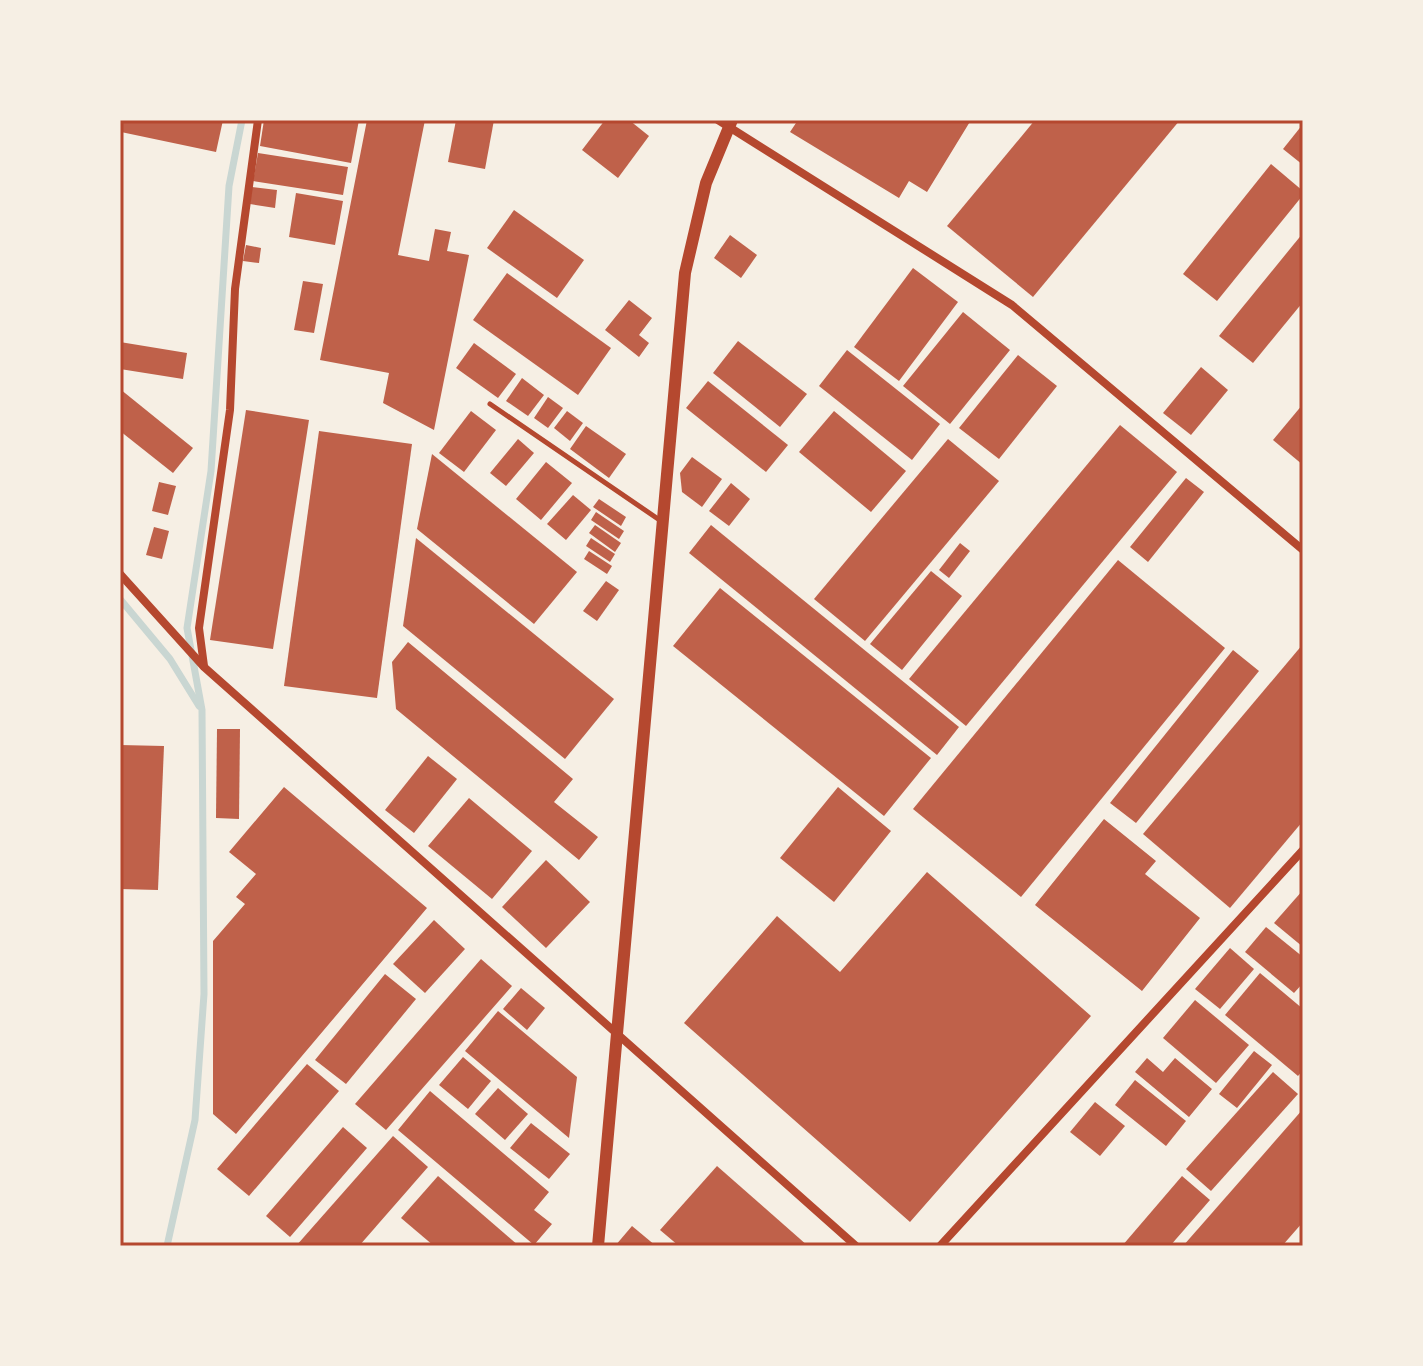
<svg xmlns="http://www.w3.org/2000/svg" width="1423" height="1366" viewBox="0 0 1423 1366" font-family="'Alegreya Sans',sans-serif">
<rect width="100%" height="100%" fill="#f6efe4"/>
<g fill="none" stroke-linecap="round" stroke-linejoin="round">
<g stroke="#c9d6d2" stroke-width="7">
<path d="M120,599L170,659L199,706"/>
<path d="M167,1246L195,1120L204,994L202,710L187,628L211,471L229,186L242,120"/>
</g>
</g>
<g fill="#bf614a">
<path d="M123,120H223L216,152L121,132Z"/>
<path d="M264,120H359L351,163L260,146Z"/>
<path d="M367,120H425L398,255L429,261L435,229L451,232L447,251L469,255L434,430L383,403L389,373L320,360Z"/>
<path d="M456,120H494L485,169L448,162Z"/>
<path d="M605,120H629L649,136L618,178L582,150Z"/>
<path d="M798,120H971L927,192L909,181L899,198L790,132Z"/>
<path d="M1035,120H1180L1033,297L947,226Z"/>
<path d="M1303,124V165L1283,149Z"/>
<path d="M258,153L348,167L343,195L253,181Z"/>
<path d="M1271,164L1303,191V195L1217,301L1183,274Z"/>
<path d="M252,187L277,190L275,208L250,204Z"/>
<path d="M296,193L343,201L335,245L289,237Z"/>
<path d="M514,210L584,260L557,298L487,248Z"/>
<path d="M1303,233V302L1253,363L1219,336Z"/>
<path d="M730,235L757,255L741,278L714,258Z"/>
<path d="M246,245L261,248L259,263L243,261Z"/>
<path d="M913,268L958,302L899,381L854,347Z"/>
<path d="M507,273L611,348L578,395L473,320Z"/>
<path d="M303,281L323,284L314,333L294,330Z"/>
<path d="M629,300L652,318L639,335L649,343L639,357L605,330Z"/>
<path d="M963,312L1010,350L950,424L903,386Z"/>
<path d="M738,341L807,394L780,427L713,373Z"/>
<path d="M120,342L187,353L183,379L120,369Z"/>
<path d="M474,343L516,374L498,398L456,368Z"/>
<path d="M847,350L940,424L912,460L819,386Z"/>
<path d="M1018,355L1057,386L999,459L959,428Z"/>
<path d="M1201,367L1228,390L1191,435L1163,413Z"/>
<path d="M522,378L544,395L528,416L506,401Z"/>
<path d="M708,381L788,445L766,472L686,408Z"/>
<path d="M120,389L193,448L173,473L120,431Z"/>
<path d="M548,397L563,408L548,428L534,418Z"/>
<path d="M1303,404V465L1273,440Z"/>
<path d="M246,410L309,420L273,649L210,640Z"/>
<path d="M471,411L496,430L464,472L439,453Z"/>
<path d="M567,411L583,423L570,441L554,428Z"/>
<path d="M834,411L906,471L871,512L799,452Z"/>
<path d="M1120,425L1177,472L966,726L909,679Z"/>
<path d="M586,426L626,454L609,478L570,449Z"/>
<path d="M319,431L412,444L377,698L284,686Z"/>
<path d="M518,439L534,453L506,486L490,473Z"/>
<path d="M948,439L999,481L865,641L814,599Z"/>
<path d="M432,454L577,572L534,624L417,529Z"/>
<path d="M692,457L722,479L702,507L682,492L680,473Z"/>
<path d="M546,462L572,483L541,520L516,499Z"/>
<path d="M1186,478L1204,492L1148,562L1130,547Z"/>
<path d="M159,482L176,486L168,515L152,511Z"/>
<path d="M731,483L750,499L729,526L709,511Z"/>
<path d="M573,495L591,510L566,540L547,524Z"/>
<path d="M599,499L626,517L621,526L593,507Z"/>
<path d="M596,512L624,531L619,539L591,520Z"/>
<path d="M595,525L621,543L615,552L589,533Z"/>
<path d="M711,525L959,727L937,755L689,553Z"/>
<path d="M154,527L169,531L162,559L146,555Z"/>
<path d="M416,538L614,699L565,759L403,626Z"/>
<path d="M591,538L615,554L610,562L586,546Z"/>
<path d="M960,543L970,551L949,578L939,570Z"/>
<path d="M589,551L612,566L607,574L584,559Z"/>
<path d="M1118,560L1225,648L1021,897L913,809Z"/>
<path d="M931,571L962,596L902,670L870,644Z"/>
<path d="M606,581L619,590L597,621L583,611Z"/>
<path d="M720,588L931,758L884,816L673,646Z"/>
<path d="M408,642L573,779L554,802L598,837L579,860L396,709L392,662Z"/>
<path d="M1303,644V821L1230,908L1143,834Z"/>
<path d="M1233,650L1259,671L1136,823L1110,803Z"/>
<path d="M217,729H240L239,819L216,818Z"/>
<path d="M120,745L164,746L158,890L120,889Z"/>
<path d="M428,756L457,779L414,833L385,810Z"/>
<path d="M284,787L427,908L236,1134L213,1114V941L245,904L236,897L256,874L229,852Z"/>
<path d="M838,787L891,831L834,902L780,858Z"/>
<path d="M469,798L532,851L492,899L428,846Z"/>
<path d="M1104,819L1156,861L1145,874L1200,918L1142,991L1035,905Z"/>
<path d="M546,860L590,902L546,948L502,907Z"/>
<path d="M927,872L1091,1016L910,1222L684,1023L777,916L840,972Z"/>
<path d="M1303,890V947L1274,923Z"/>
<path d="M434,920L465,949L425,993L393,964Z"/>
<path d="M1266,927L1303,957V983L1294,993L1245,952Z"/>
<path d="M1230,948L1254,969L1220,1009L1195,989Z"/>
<path d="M481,959L512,986L386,1130L355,1104Z"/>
<path d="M1260,973L1303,1009V1070L1298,1076L1225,1015Z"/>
<path d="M385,974L416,999L346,1084L315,1060Z"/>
<path d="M521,988L545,1008L527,1030L503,1009Z"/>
<path d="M1195,1000L1249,1045L1216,1083L1163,1038Z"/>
<path d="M498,1011L577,1077L569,1138L465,1051Z"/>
<path d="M1254,1051L1272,1065L1237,1108L1219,1094Z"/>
<path d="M463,1057L491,1081L468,1109L439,1085Z"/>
<path d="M1147,1058L1163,1072L1175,1058L1212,1089L1189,1117L1135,1072Z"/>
<path d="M307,1064L339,1091L249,1196L217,1169Z"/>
<path d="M1273,1072L1298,1094L1211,1191L1186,1169Z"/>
<path d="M1135,1080L1186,1121L1166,1146L1115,1105Z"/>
<path d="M498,1088L528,1114L505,1140L475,1114Z"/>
<path d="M430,1091L549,1192L534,1210L552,1224L534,1245L398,1130Z"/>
<path d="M1095,1102L1125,1126L1100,1156L1070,1132Z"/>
<path d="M1303,1109V1222L1282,1246H1183Z"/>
<path d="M531,1123L570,1154L549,1179L510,1148Z"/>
<path d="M343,1127L367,1148L290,1237L266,1216Z"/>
<path d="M393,1136L428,1167L359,1246H296Z"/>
<path d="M717,1166L808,1246H679L660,1230Z"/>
<path d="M438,1176L519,1246H434L401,1218Z"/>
<path d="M1182,1176L1210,1200L1170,1246H1122Z"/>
<path d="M632,1226L656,1246H615Z"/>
</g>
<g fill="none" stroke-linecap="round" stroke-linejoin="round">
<path stroke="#b5482f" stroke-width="5" d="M490,404L661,521"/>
<g stroke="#b5482f" stroke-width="8">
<path d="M718,120L1012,305L1303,550"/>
<path d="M120,574L204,667L856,1246"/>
<path d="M204,666L199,628L230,410L235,289L258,120"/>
<path d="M940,1246L1303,850"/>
</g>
<path stroke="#b5482f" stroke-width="12" d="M598,1246L685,273L706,183L732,120"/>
</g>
<rect width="1423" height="1366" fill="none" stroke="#f6efe4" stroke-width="244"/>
<rect x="122" y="122" width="1179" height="1122" fill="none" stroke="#b5482f" stroke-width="3"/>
</svg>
